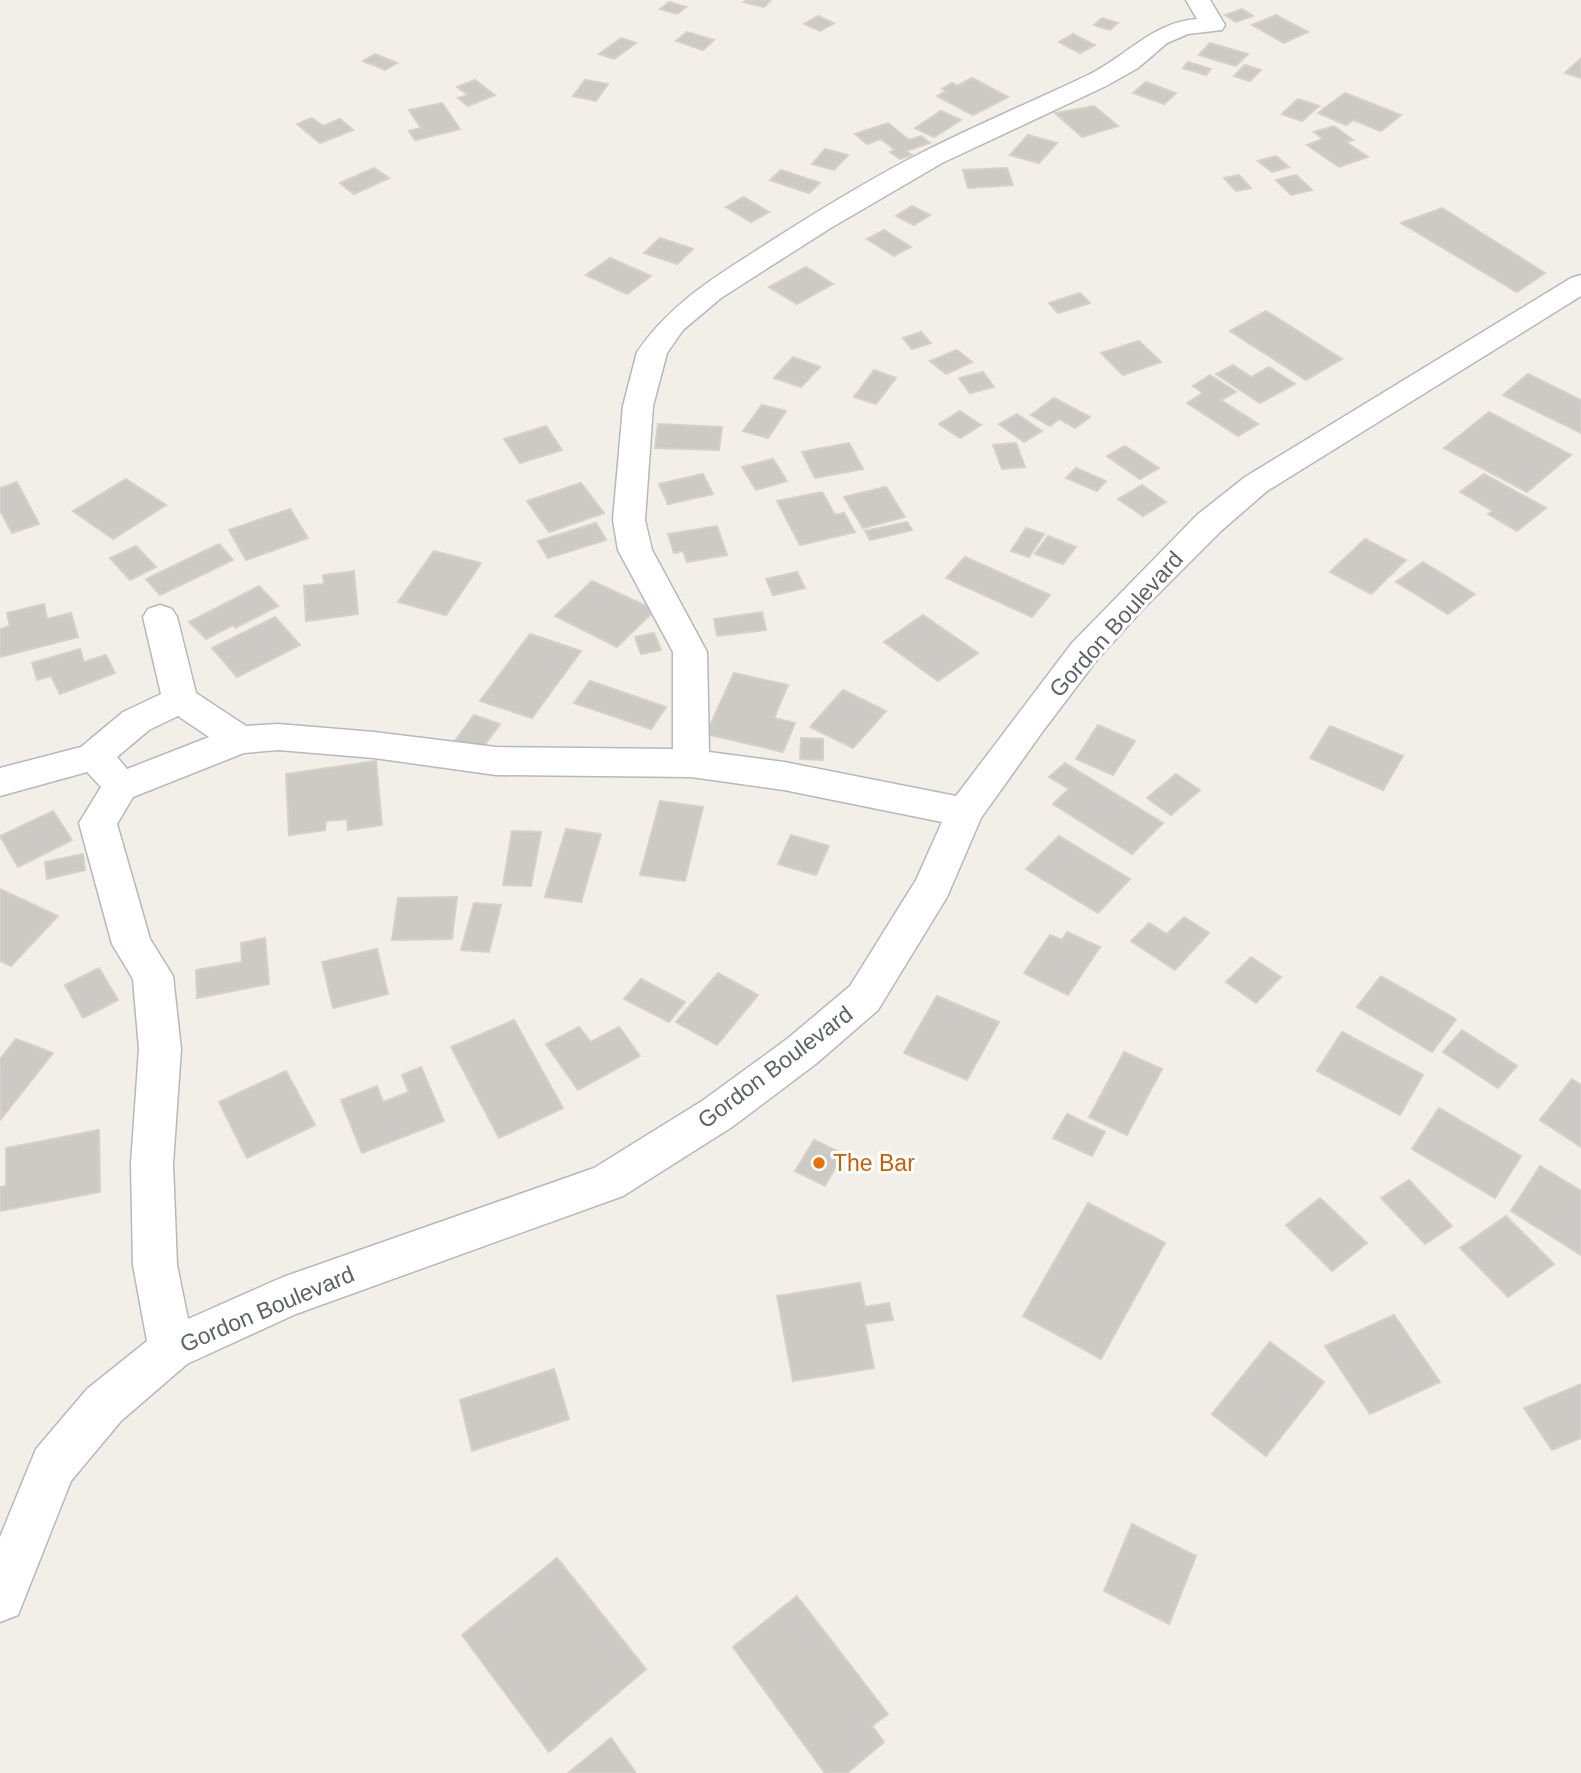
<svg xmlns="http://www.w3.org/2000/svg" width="1581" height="1773" viewBox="0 0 1581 1773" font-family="Helvetica,sans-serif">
<rect width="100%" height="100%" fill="#f1efe8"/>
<g fill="#cccac5" stroke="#d6d1c6" stroke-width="2">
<path d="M747,0H771L764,7L744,2Z"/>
<path d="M669,2L686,7L677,14L660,9Z"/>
<path d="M1242,9L1253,16L1236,22L1225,15Z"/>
<path d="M1276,15L1308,32L1284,43L1252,25Z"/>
<path d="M818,16L834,23L820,31L804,24Z"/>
<path d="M1102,18L1118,23L1110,30L1094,25Z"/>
<path d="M687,32L714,40L703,50L676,41Z"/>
<path d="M1073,34L1095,45L1080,53L1059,42Z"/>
<path d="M621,38L636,43L614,59L599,54Z"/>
<path d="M1210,43L1248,54L1236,66L1199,55Z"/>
<path d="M375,54L397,63L385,70L363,61Z"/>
<path d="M1581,58V78L1565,73Z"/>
<path d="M1188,62L1211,69L1206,75L1183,68Z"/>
<path d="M1245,65L1261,70L1250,81L1234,76Z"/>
<path d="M972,78L1008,97L973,115L937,96L947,91L942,89L952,83L957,86Z"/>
<path d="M475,80L495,95L468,106L458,98L468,95L457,87Z"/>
<path d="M585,80L608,84L596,101L573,96Z"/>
<path d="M1146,82L1176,93L1164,104L1133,93Z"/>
<path d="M1345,93L1401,115L1381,131L1353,120L1346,125L1318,113Z"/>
<path d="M1298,99L1319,106L1302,121L1282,114Z"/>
<path d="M442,103L460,129L415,140L409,131L421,128L409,110Z"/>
<path d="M1094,106L1118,126L1082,137L1055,113Z"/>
<path d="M941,111L961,120L934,137L915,128Z"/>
<path d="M312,118L323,126L340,119L353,130L320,143L297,124Z"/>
<path d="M888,123L909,140L921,136L930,143L906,151L912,155L900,159L890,152L895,150L881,139L867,144L855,134Z"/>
<path d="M1334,126L1353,140L1346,142L1368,157L1339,167L1307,145L1323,139L1314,132Z"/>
<path d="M1028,135L1057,143L1039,163L1010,155Z"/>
<path d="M825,149L848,155L834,170L812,164Z"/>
<path d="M1276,156L1289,167L1272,172L1258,161Z"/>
<path d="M374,168L389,178L354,194L340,183Z"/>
<path d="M1007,168L1013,185L968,188L963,170Z"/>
<path d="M781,170L820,183L809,193L770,180Z"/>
<path d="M1239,175L1251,188L1236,191L1224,178Z"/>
<path d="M1296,175L1312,190L1291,195L1276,180Z"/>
<path d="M744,197L769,212L751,222L726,207Z"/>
<path d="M912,206L930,215L914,225L896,216Z"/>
<path d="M1442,208L1545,273L1517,292L1401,223Z"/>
<path d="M884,230L911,247L894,256L867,239Z"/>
<path d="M660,238L693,249L677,264L644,253Z"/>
<path d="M610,258L651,276L627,294L586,275Z"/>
<path d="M806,267L833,284L797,304L769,287Z"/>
<path d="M1080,293L1090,303L1058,313L1049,303Z"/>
<path d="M1266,311L1342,359L1306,380L1230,331Z"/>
<path d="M921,332L931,343L912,349L903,338Z"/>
<path d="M1139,341L1161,362L1123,375L1101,353Z"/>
<path d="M957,350L972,362L946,374L930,361Z"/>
<path d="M793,357L820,367L801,387L774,378Z"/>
<path d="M1233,365L1251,377L1269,367L1295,384L1260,403L1216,374Z"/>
<path d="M874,370L896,378L876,404L854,397Z"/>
<path d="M983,372L994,387L970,393L959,378Z"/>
<path d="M1528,374L1581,400V433L1503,395Z"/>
<path d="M1210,375L1236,392L1221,400L1258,424L1238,436L1187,403L1203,393L1193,386Z"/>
<path d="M1054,398L1090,417L1075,428L1059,419L1050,426L1031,415Z"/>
<path d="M762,405L786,411L768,438L743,431Z"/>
<path d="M960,411L981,425L960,438L939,424Z"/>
<path d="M1489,412L1571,455L1527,492L1444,448Z"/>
<path d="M1017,414L1042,431L1024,442L999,424Z"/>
<path d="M658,424L722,427L719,450L655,448Z"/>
<path d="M546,426L562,450L520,463L504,439Z"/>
<path d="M849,443L863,469L815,478L802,452Z"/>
<path d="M1016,443L1025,467L1002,469L993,445Z"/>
<path d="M1125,446L1159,468L1140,479L1107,456Z"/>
<path d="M773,459L787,481L756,490L742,467Z"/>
<path d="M1076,468L1106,481L1097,491L1066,478Z"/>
<path d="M703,474L713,494L668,504L659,484Z"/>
<path d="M1484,474L1546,508L1517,531L1488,514L1493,511L1460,492Z"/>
<path d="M126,479L166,505L113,539L73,511Z"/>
<path d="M17,482L39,524L12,533L0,510V488Z"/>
<path d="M581,483L604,513L549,532L527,501Z"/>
<path d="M1142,485L1166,502L1143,516L1118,499Z"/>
<path d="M886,487L905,517L863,528L844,497Z"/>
<path d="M822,492L835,515L844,513L855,532L800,545L777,501Z"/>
<path d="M290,509L308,538L246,560L229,530Z"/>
<path d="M907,522L912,530L870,540L865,531Z"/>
<path d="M596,523L606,540L548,558L538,541Z"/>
<path d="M717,526L727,555L687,562L683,551L674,553L668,534Z"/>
<path d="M1026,528L1044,534L1029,557L1011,551Z"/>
<path d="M1048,536L1076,547L1063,564L1035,554Z"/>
<path d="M1365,539L1406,560L1371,594L1330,572Z"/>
<path d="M219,544L233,560L160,595L146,579Z"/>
<path d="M136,546L156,567L130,580L110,558Z"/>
<path d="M434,551L481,563L446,615L398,602Z"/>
<path d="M965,557L1050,595L1032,617L946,578Z"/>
<path d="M1423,562L1475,594L1448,614L1396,582Z"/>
<path d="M354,571L358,614L306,621L304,586L324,584L323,575Z"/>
<path d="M797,572L805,588L773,595L766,579Z"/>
<path d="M592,581L655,610L617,647L555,616Z"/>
<path d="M259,586L278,606L235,628L233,625L206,639L189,622Z"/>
<path d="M44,604L47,619L71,613L78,637L0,657V629L10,626L7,613Z"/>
<path d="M762,612L766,630L717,636L714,619Z"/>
<path d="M923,615L978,653L938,681L884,642Z"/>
<path d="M275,617L300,645L237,677L212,648Z"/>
<path d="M654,633L661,650L641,654L635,637Z"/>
<path d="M530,634L581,651L532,718L480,701Z"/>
<path d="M80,649L84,662L106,655L115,673L60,694L51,676L37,680L32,663Z"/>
<path d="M734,673L788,685L774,718L795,723L783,752L706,734Z"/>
<path d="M590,681L666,707L651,729L574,703Z"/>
<path d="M843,690L886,711L853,748L810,727Z"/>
<path d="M474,715L500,724L481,750L455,741Z"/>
<path d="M1098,725L1135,741L1113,775L1076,759Z"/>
<path d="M1330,726L1403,756L1383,790L1310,758Z"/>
<path d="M801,738L823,739V760L800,759Z"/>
<path d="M376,761L382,825L348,830L347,819L326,821L325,830L289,835L286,774Z"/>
<path d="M1065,763L1163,823L1132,854L1053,804L1069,789L1049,777Z"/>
<path d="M1176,774L1200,790L1171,815L1147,798Z"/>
<path d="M660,801L703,807L685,881L640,875Z"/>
<path d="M53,811L72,840L18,867L0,836Z"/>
<path d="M566,829L601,834L581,902L545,897Z"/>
<path d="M512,831L541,832L531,886L503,885Z"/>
<path d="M791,835L829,846L816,875L778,864Z"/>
<path d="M1059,836L1130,879L1098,913L1026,869Z"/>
<path d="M83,854L85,870L47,879L45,862Z"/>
<path d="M0,889L58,916L11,966L0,961Z"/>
<path d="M457,897L452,939L392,940L398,898Z"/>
<path d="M474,903L501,905L489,952L461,950Z"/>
<path d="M1184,917L1209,933L1175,970L1131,941L1149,923L1167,934Z"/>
<path d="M1067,932L1100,947L1068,995L1024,973L1050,935L1062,940Z"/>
<path d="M265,938L269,984L197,998L196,970L242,962L241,943Z"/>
<path d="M377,949L388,994L333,1008L322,962Z"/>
<path d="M1251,957L1281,977L1256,1003L1226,982Z"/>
<path d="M99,968L118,1000L83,1018L65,985Z"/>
<path d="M718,973L758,995L717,1045L676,1022Z"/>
<path d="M1381,976L1456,1019L1432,1052L1357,1007Z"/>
<path d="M641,979L685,1002L669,1022L624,999Z"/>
<path d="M937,996L999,1022L967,1080L904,1053Z"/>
<path d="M514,1020L563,1108L499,1138L451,1047Z"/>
<path d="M579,1027L591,1042L619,1027L640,1056L578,1090L546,1044Z"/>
<path d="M1462,1030L1517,1066L1498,1088L1443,1052Z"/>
<path d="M1342,1032L1423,1075L1400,1115L1317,1071Z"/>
<path d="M16,1039L53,1053L1,1119L0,1059Z"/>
<path d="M1124,1052L1162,1069L1127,1135L1089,1117Z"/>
<path d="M421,1067L444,1121L362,1153L341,1100L377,1086L383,1102L409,1092L402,1075Z"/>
<path d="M286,1071L315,1125L247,1158L219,1102Z"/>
<path d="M1572,1079L1581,1085V1147L1540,1120Z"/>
<path d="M1439,1108L1521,1156L1495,1198L1412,1149Z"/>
<path d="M1067,1114L1105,1132L1092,1156L1053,1138Z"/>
<path d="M99,1130L100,1192L0,1211V1187L6,1186V1148Z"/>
<path d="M814,1140L843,1154L825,1186L795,1171Z"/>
<path d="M1540,1166L1581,1191V1255L1511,1211Z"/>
<path d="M1409,1180L1452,1226L1425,1244L1381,1198Z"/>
<path d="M1320,1198L1367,1243L1332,1271L1286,1225Z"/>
<path d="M1088,1203L1165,1243L1101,1359L1023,1316Z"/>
<path d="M1506,1216L1554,1264L1508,1297L1460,1248Z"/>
<path d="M860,1283L865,1307L889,1303L893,1320L865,1324L874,1368L793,1381L777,1296Z"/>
<path d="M1394,1315L1440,1382L1370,1414L1325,1346Z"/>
<path d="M1270,1342L1324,1382L1266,1456L1212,1414Z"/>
<path d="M554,1369L569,1419L472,1451L460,1400Z"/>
<path d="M1581,1384V1438L1552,1450L1524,1408Z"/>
<path d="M1132,1524L1196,1556L1169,1624L1104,1591Z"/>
<path d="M557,1558L646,1669L549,1752L462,1635Z"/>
<path d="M797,1596L888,1714L872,1726L884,1742L847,1773H825L733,1647Z"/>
<path d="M611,1738L636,1773H568Z"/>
</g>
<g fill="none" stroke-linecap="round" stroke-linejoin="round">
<defs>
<path id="minor" d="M1186,0H1210L1225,25L1222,30L1188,34L1167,43L1138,68L1106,86L942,163L829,229L721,298L683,330L667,353L653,406L645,520L652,550L707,652L709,752L784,762L956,796L1072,643L1197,515L1245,477L1571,278L1581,275V296L1267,491L1221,531L1144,608L1096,661L1043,731L981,818L947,897L878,1010L817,1063L732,1127L623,1196L296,1314L187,1364L121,1421L71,1481L18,1615L0,1622V1537L36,1449L87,1389L147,1341L133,1265L131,1164L139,1049L133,979L112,944L79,823L101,787L87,772L0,796V768L81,747L123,712L161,694L143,617L148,609L160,605L172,609L177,617L196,693L246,726L278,724L374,732L496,747L673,749V652L618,550L613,520L623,406L637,352C672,301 720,274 771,241C821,209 873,177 927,150C979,124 1033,101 1086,76C1125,58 1152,22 1197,19ZM178,716L209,737L127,769L117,757L149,730ZM278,750L374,758L496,775L691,777L784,790L942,822L916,880L850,986L787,1039L702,1101L594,1168L283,1277L188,1319L177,1265L173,1164L181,1049L173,976L150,939L117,824L133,797L244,753Z"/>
</defs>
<use href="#minor" stroke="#b5b8bc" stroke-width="3"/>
<use href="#minor" fill="#fff" fill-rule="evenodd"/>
</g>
<circle fill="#e8710a" stroke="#fff" stroke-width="2.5" cx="819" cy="1163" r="7"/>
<g text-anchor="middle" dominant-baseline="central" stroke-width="6" stroke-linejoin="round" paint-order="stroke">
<g font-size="23" fill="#5f6368" stroke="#fff">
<text transform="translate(1116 624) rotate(-48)">Gordon Boulevard</text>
<text transform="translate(775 1067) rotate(-37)">Gordon Boulevard</text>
<text transform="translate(267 1309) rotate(-23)">Gordon Boulevard</text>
</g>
<g font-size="23" fill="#c56008" stroke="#fff" text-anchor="start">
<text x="833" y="1163">The Bar</text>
</g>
</g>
</svg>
